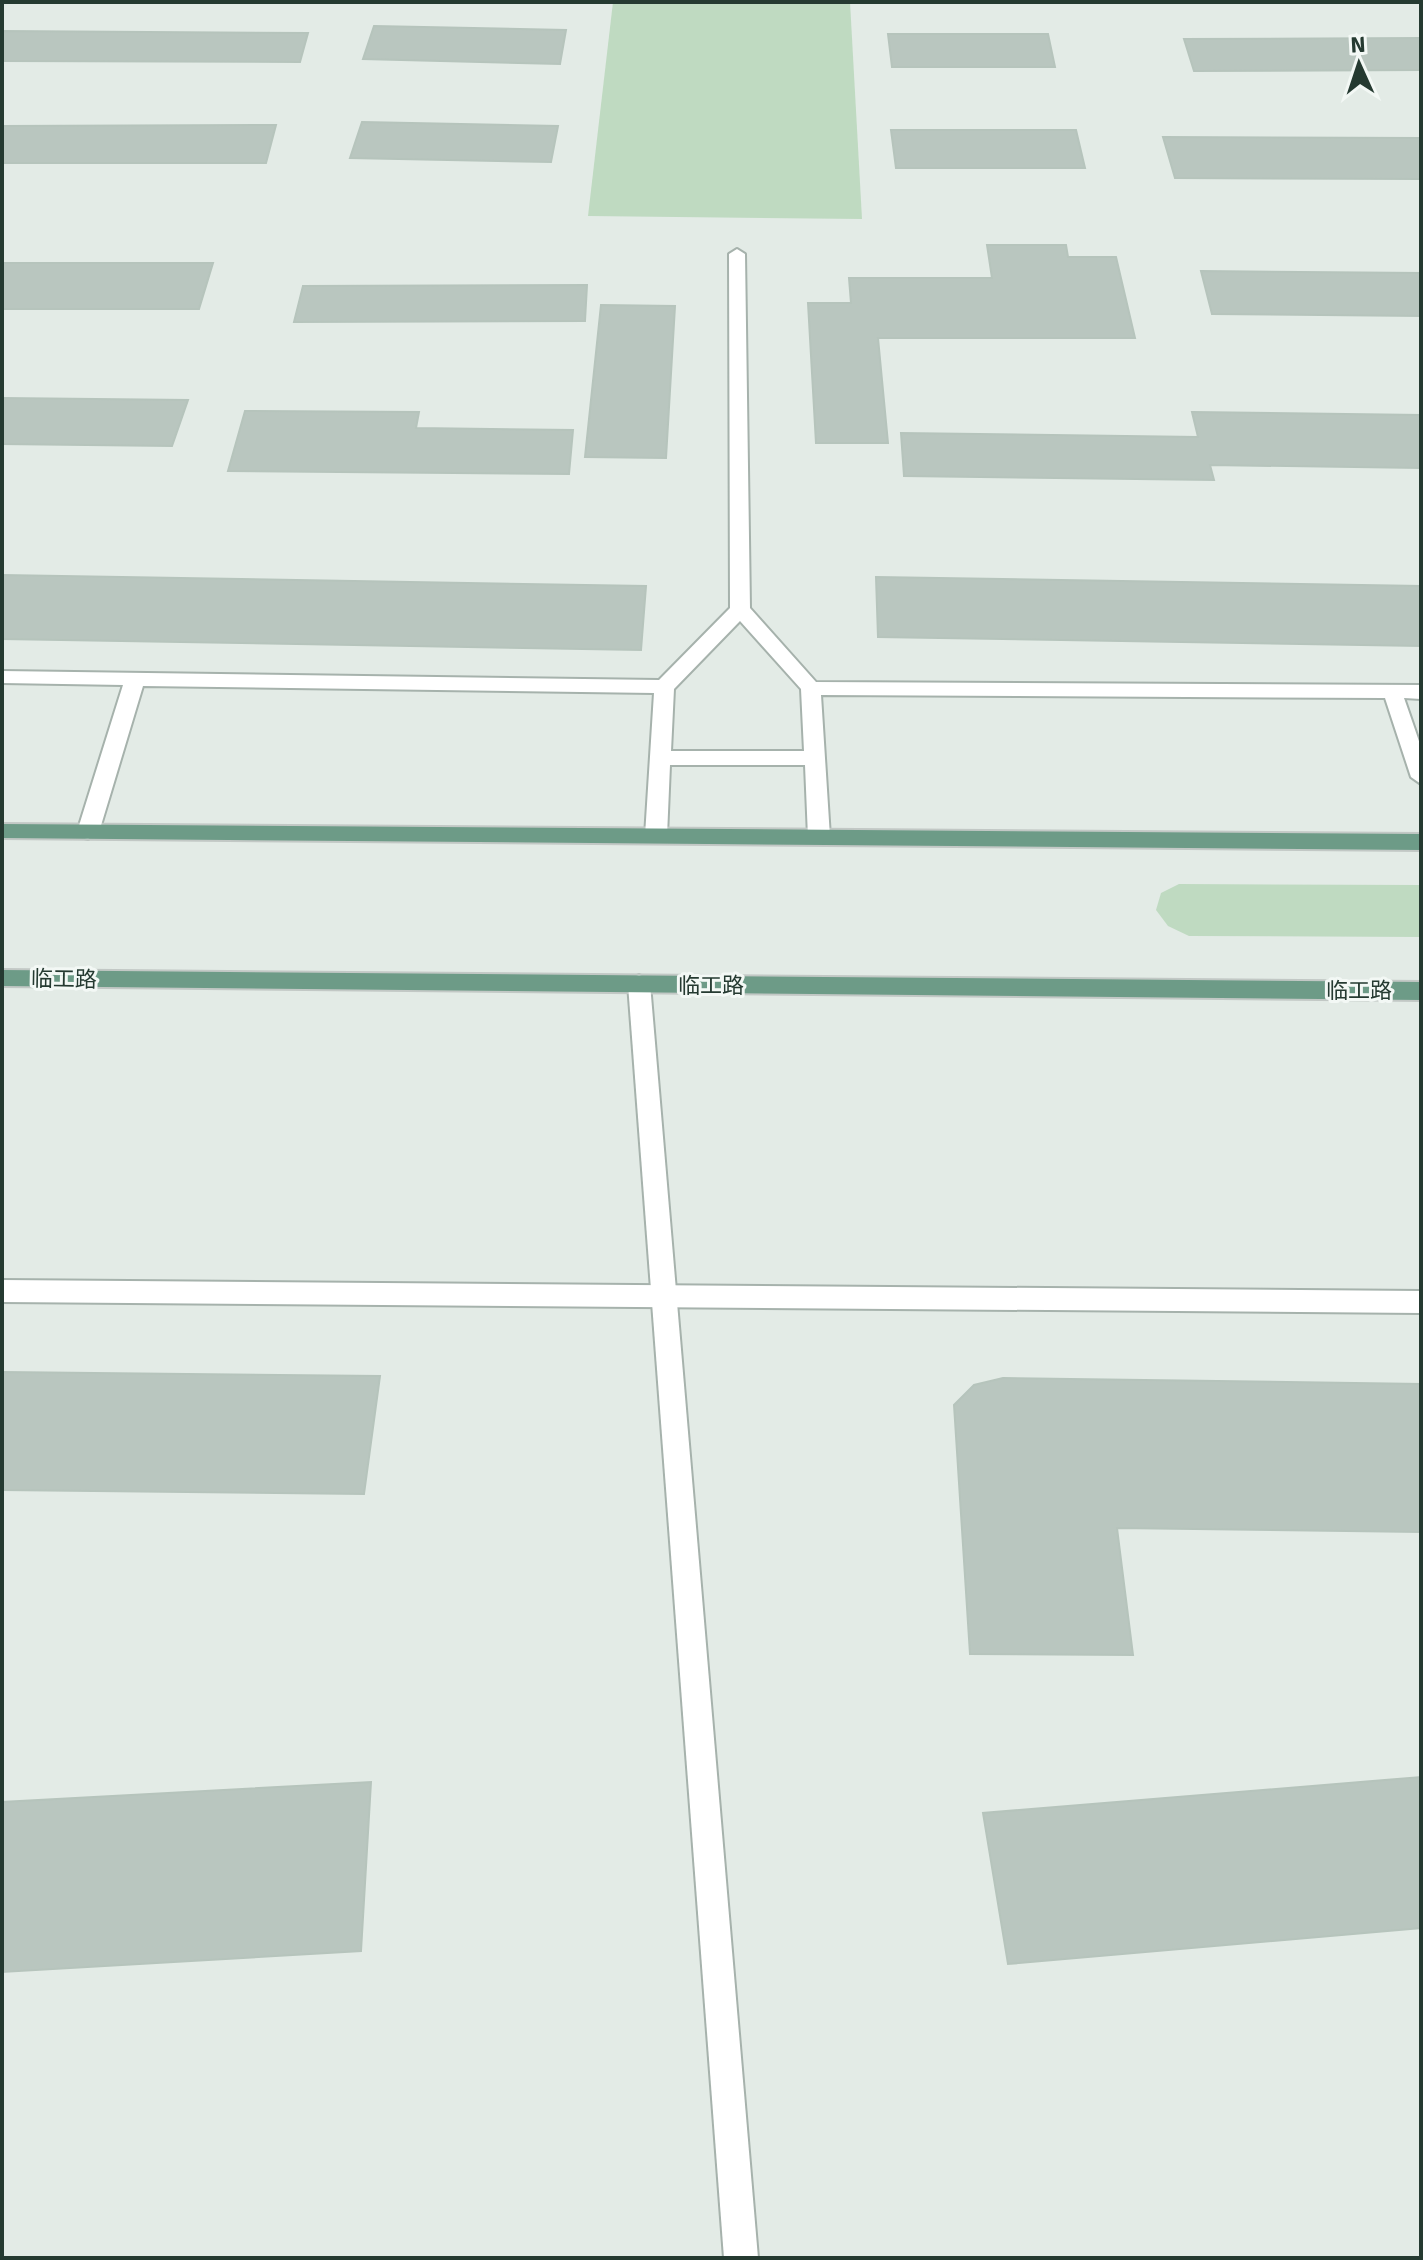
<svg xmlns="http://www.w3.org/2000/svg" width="1423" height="2260" viewBox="0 0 1423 2260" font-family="Signika,'Noto Sans SC',sans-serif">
<rect width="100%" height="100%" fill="#e3ebe6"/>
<g fill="#bfdac1">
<path d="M613,2H850L862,219L588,216Z"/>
<path d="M1179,884L1421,885V937L1189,936L1168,926L1156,910L1161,893Z"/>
</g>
<g fill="#b9c6bf" stroke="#b6c4bc" stroke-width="2">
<path d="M374,26L566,30L560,64L363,59Z"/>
<path d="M2,31L308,33L300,62L2,61Z"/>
<path d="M888,34H1048L1055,67H892Z"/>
<path d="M1421,38V70L1194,71L1184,39Z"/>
<path d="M362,122L558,126L551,162L350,158Z"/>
<path d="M276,125L266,163H2V126Z"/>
<path d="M891,130H1076L1085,168H896Z"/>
<path d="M1163,137L1421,138V179L1175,178Z"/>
<path d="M987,245H1066L1068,257H1116L1135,338H878L888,443H816L808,303H851L849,278H992Z"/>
<path d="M2,263H213L199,309H2Z"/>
<path d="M1201,271L1421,273V316L1212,314Z"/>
<path d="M587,285L585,321L294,322L303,286Z"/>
<path d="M601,305L675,306L666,458L585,457Z"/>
<path d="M2,398L188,400L172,446L2,444Z"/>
<path d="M245,411L419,412L416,428L573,430L569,474L228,471Z"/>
<path d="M1192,412L1421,415V468L1210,465L1214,480L904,476L901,433L1198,437Z"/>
<path d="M2,575L646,586L641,650L2,639Z"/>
<path d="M876,577L1421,586V646L878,637Z"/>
<path d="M2,1372L380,1376L364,1494L2,1490Z"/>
<path d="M1003,1378L1421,1384V1532L1117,1528L1133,1655L970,1654L954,1405L974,1385Z"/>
<path d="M1421,1777V1928L1008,1964L983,1813Z"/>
<path d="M371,1782L361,1951L2,1972V1802Z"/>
</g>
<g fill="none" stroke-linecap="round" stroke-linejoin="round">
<defs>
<g id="lane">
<path d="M737,249L745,254L750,608L816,682L1421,685V699L1404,698L1421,747V784L1411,777L1385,698L821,695L830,837L827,842L819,844L808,837L805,765H670L667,836L656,843L645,836L654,693L143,686L99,832L88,839L81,837L77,832L123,685L2,683V671L659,680L730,608L729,254ZM740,621L801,689L804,751H671L674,689Z"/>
<path d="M2,1280L1421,1291V1313L2,1302Z"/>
</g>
<path id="street" d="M639,975L647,978L650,984L758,2258H724L628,984L631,978Z"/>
<g id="primary">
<path d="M2,824L1421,834V850L2,838Z"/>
<path d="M2,970L1421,982V1000L2,986Z"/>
</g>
</defs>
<use href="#lane" stroke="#a6b2ac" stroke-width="4"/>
<use href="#street" stroke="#a6b2ac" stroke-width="4"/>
<use href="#primary" stroke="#c2c8c5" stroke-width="4"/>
<use href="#lane" fill="#fff" fill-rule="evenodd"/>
<use href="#street" fill="#fff" fill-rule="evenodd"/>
<use href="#primary" fill="#6d9b87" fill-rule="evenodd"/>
</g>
<g text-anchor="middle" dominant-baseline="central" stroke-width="6" stroke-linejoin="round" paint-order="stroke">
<g font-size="22" fill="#253a31" stroke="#f3f8f5">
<text transform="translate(64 979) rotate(1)">临工路</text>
<text x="711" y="985">临工路</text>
<text x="1359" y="990">临工路</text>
</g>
</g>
<rect width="1423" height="2260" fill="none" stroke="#253a31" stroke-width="8"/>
<g transform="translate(1359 64) rotate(357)" stroke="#f3f8f5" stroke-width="6" paint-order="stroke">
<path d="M0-6L14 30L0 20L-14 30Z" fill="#253a31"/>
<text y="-12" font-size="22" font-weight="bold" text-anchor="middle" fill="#253a31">N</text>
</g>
</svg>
